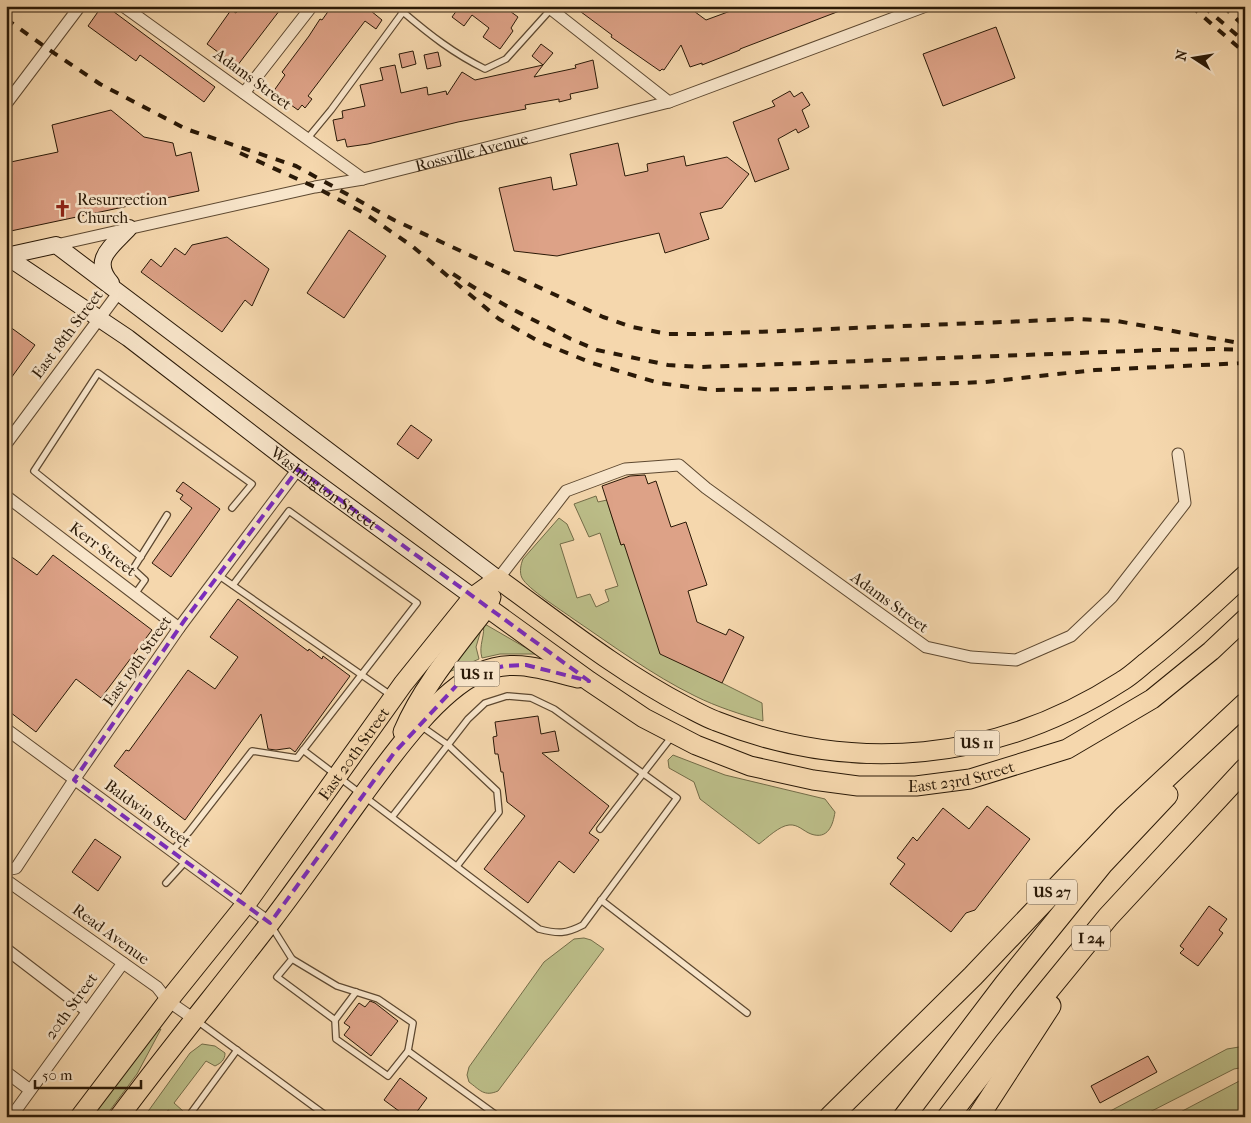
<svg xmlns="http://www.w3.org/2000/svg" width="1251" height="1123" viewBox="0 0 1251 1123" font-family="'IM FELL French Canon',serif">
<rect width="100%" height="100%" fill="#f5d7ad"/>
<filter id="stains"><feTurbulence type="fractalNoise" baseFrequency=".004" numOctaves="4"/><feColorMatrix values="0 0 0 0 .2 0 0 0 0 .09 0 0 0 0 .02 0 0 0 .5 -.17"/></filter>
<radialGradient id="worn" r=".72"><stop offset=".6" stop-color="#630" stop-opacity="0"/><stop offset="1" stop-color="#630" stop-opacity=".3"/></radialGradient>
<g fill="#bcbe89" stroke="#736c48">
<path d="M596,496L598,502L607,500L621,545L624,544L722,683L762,703L763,721C740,714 717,707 695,696C652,675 612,645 572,618C561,610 528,589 522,578C519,572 521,564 523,559L559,518L567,524L574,540L560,544L577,598L590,594L596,607L609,601L605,590L618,586L600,533L589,537L574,504Z"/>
<path d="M483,623L533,652L536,654H500L482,658C478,645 486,635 483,623Z"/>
<path d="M480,628L481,630L476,647L479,659L449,672Z"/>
<path d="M673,755L725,775L825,799L835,812C833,825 828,840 811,834C803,831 798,824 789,825C779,826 767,838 759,844L700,799L694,782L669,768L668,760Z"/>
<path d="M584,938L591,940L604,949L498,1091C484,1097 480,1090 469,1082L467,1075L469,1067L544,962L574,939Z"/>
<path d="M161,1029L137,1074L105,1117H92L158,1030Z"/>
<path d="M202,1044L215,1046L225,1053C225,1060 221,1063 215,1066L206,1061L174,1103L183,1111L182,1114L178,1117L168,1110L163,1117H144L190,1053Z"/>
<path d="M1245,1046V1067L1234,1069L1140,1117H1099L1227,1049Z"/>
<path d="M1245,1078V1117H1171Z"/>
</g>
<g fill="#dda287" stroke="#2a1907">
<path d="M102,6H106L215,87L204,102L140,55L136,61L88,26Z"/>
<path d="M242,6H283L237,66L207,44L231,10L236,13Z"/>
<path d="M332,6H375L371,11L382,20L376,29L365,21L308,96L312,99L305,108L302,105L298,110L273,92L285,75L282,72L309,36L320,19L322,20Z"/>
<path d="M460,6H503L518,17L511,28L513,31L500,49L483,37L489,28L472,15L464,26L452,17Z"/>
<path d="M573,6H687L706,20L744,6L850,7L740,49V50L702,65V63L690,67L681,45L664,70L662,69L660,71L611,37L612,35Z"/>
<path d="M996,27L1015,78L943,106L923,54Z"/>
<path d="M541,44L553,53L543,65L532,56Z"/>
<path d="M413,51L416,64L402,68L399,54Z"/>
<path d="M438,52L441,66L427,69L424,55Z"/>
<path d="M593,60L598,88L570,94L571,99L559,102V99L525,105L526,109L458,122L368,144L347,147L345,139L337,141L333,120L343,118L342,111L365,106L360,85L383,80L380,68L395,65L401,93L427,87L428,95L446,91L447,95L462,72L475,80L543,65L534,77L576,68L575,65Z"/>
<path d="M790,91L794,97L802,92L810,105L802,110L809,127L798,133L796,129L778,139L789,169L755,182L733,122L775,106L772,101Z"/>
<path d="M111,110L144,137L173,143L176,156L191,152L199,191L6,232V163L58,152L52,125Z"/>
<path d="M618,143L625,176L648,171L647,164L684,156L686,166L727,157L749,174L722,208L700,213L709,239L665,253L659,233L557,256L514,251L499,188L551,177L553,190L577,185L570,154Z"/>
<path d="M349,230L386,256L344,318L307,293Z"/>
<path d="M227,237L269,269L252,306L245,300L222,332L141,272L151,259L161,267L175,248L185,255L192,245Z"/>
<path d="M6,324L35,345L6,385Z"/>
<path d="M411,425L432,440L418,459L397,444Z"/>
<path d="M645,475L648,484L656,481L671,527L686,522L707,585L688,591L697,622L726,635L729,629L744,637L722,683L660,654L624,544L621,545L602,486L630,476Z"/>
<path d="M183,482L220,509L171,577L152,563L192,508L180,499L183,495L176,491Z"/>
<path d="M6,553L37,575L53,555L152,630L101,698L76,679L36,732L6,709Z"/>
<path d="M238,599L308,651L309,649L322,659L323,656L350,676L295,752L290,748L276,750L268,749L261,714L185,820L114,766L126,750L129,751L188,670L215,689L238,657L210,637Z"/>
<path d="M538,716L541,734L555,731L559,751L542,753L609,806L589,833L599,840L574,873L559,861L528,903L484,869L525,816L507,802L503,772H501L498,754H495L493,737L497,736L495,722Z"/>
<path d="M987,806L1030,839L975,910L966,913L951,932L890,884L905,864L897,858L913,837L917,841L943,808L969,829Z"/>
<path d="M95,839L121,857L98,891L72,872Z"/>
<path d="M1209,906L1227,919L1219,930L1223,933L1198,966L1180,953L1184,949L1180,946Z"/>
<path d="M370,1001L375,1003L398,1021L371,1056L344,1035L350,1027L344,1023L359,1003L365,1007Z"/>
<path d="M1148,1056L1157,1072L1100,1103L1091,1086Z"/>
<path d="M400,1078L427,1098L413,1117H407L384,1100Z"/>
</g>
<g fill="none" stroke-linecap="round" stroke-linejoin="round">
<defs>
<g id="lane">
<path d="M396,6L403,12"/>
<path d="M307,139L331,110L403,12C430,35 453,53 485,69L506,59L552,8"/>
<path d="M141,557L34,471L98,373L252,484L232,508"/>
<path d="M218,575L392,696"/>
<path d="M135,594L145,580L133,569L167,515"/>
<path d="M421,726L448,745L497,791L499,812L457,866"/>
<path d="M303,750L539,929C558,934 566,934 583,925L677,798L554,709L531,698L507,696L485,703L468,719L392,817"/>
<path d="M600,829L673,735"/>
<path d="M172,851L189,832L252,751L297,758L417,603L289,511L233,585"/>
<path d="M166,883L186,861"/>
<path d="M601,900L747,1013"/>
<path d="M272,927L292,959L277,977L335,1020L336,1039L388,1076L408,1051L499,1117"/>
<path d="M292,959L337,986L378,999L413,1023L408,1051"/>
<path d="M196,1020L328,1117"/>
<path d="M335,1020L356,992"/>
<path d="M188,1117L237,1050"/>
</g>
<g id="street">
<path d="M123,6L363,179"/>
<path d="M547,6L669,102"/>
<path d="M244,93L312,6"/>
<path d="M6,104L80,6"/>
<path id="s1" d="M56,245L315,187L363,179L669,102L926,6"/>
<path d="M6,444L119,292"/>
<path d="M6,496L179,628"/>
<path d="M498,579L566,491L625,469L679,465L706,488L926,647L971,657L1016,660L1071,636L1112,597L1185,503L1178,454"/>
<path d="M6,729L270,923"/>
<path d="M6,870L16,868L74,780L179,628L298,469"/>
<path d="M6,880L157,987L168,1001L194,1019"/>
<path d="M6,949L87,1011"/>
<path d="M6,1072L30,1090"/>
<path d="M11,1117L123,963"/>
</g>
<g id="secondary">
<path d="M6,256L56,245L498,579"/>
<path id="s2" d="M6,256L128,338L298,469L473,597"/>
<path d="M111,283C90,259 113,246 129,228"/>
</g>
<g id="primary">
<path d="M498,579C559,623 618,671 685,706C695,711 705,717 716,721C854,776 998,761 1122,681C1132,675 1140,667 1149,660C1183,633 1214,604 1245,575"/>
<path id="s3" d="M473,597L589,681L644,718L696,745L750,766L813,780L858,786H916L970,779L1067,749L1152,699L1211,651L1245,619"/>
<path d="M403,732C422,687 457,646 487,607L491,597"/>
<path id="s4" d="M80,1117L168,1001L246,904L403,684L473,597L498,579"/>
<path d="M119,1117C168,1051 220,988 270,923C302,881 332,838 363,795C391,757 436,693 479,673C512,657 545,670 578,678"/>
</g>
<g id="highway">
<path d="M830,1117L973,976L1124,817L1245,704"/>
<path d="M904,1117L1005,984L1103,863L1167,795"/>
<path d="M948,1117L1005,1043L1108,917L1245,769"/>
<path d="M978,1117L1050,1006"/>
</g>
</defs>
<use href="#lane" stroke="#5d4830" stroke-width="8"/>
<use href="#street" stroke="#5d4830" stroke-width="13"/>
<use href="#secondary" stroke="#2a1907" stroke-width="18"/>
<use href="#primary" stroke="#2a1907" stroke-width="21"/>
<use href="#highway" stroke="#2a1907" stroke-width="23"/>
<use href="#lane" stroke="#f8e5ca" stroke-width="5.5"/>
<use href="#street" stroke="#f8e5ca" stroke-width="11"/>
<use href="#secondary" stroke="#f8e5ca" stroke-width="16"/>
<use href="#primary" stroke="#f5d7ad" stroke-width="19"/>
<use href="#highway" stroke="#f5d7ad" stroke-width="21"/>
<g stroke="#2a1907" stroke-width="4" stroke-dasharray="9 9" stroke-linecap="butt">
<path d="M1191,6L1245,53"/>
<path d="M1203,6L1245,42"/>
<path d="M1223,6L1245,27"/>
<path d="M6,19L48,49L100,84L186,129L296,166L394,220L603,317L632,327L668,334H706L1076,319L1117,321L1245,344"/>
<path d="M240,153L315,187L364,213L412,246L499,319L540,342L592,363L659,383L712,390L805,389L985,382L1095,370L1245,363"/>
<path d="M453,274L478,290L514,310L571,339L597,350L668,365L701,367L1159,350L1214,349L1245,350"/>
</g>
</g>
<path fill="none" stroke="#7b2cbf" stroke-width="4" stroke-dasharray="10 6" stroke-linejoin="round" d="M298,469L589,681L526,665L504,666L480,672L457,685L394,753L270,923L74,780L184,621Z"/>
<defs>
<symbol id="church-bare" viewBox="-9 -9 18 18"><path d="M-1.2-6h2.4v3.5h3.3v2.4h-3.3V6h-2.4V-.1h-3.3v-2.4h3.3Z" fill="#8f2418" stroke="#f8e5ca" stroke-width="2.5" paint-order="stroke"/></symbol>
</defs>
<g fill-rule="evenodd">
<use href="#church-bare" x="50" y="196" width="25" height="25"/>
</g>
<g text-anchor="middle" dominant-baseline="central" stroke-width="5" stroke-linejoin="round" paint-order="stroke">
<g fill="#f8e5ca" stroke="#685642" stroke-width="1">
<rect x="454.5" y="661.5" width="45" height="25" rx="4"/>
<rect x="954.5" y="730.5" width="45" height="25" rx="4"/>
<rect x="1027" y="879.5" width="50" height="25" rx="4"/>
<rect x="1072" y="925.5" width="38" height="25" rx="4"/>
</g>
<g font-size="15" font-weight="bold" fill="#2a1907">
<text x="477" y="674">US 11</text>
<text x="977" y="743">US 11</text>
<text x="1052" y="892">US 27</text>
<text x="1091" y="938">I 24</text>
</g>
<g font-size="16" fill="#2a1907" stroke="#f8e5ca">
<text transform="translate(253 79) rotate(36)">Adams Street</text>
<text stroke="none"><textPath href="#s1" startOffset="426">Rossville Avenue</textPath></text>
<text transform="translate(67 334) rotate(-53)">East 18th Street</text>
<text stroke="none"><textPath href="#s2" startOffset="394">Washington Street</textPath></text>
<text transform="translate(103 549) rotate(37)">Kerr Street</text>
<text transform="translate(890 602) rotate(36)">Adams Street</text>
<text transform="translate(137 661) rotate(-55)">East 19th Street</text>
<text stroke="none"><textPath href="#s4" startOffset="455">East 20th Street</textPath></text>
<text stroke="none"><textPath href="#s3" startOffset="540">East 23rd Street</textPath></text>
<text transform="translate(148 813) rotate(36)">Baldwin Street</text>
<text transform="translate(111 934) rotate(36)">Read Avenue</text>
<text transform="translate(71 1006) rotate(-54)">20th Street</text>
</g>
<g font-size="16" fill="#2a1907" stroke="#f8e5ca" text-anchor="start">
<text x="77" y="199">Resurrection<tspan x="77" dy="18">Church</tspan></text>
</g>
</g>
<rect width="1251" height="1123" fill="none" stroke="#f5d7ad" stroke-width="25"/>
<rect x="8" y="8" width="1236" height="1108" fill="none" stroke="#2a1907" stroke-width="2.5"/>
<rect x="12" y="12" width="1226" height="1098" fill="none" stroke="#2a1907"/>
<g transform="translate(1194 58) rotate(282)" stroke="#f8e5ca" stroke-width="4" paint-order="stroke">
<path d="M0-4L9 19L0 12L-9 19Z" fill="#2a1907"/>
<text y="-8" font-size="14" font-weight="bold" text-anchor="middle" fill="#2a1907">N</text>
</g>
<path d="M35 1080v8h106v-8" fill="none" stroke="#2a1907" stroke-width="2.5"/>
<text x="42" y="1080" font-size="15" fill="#2a1907" stroke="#f8e5ca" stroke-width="4" paint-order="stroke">50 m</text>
<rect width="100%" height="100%" filter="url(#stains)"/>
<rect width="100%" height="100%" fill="url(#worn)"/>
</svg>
